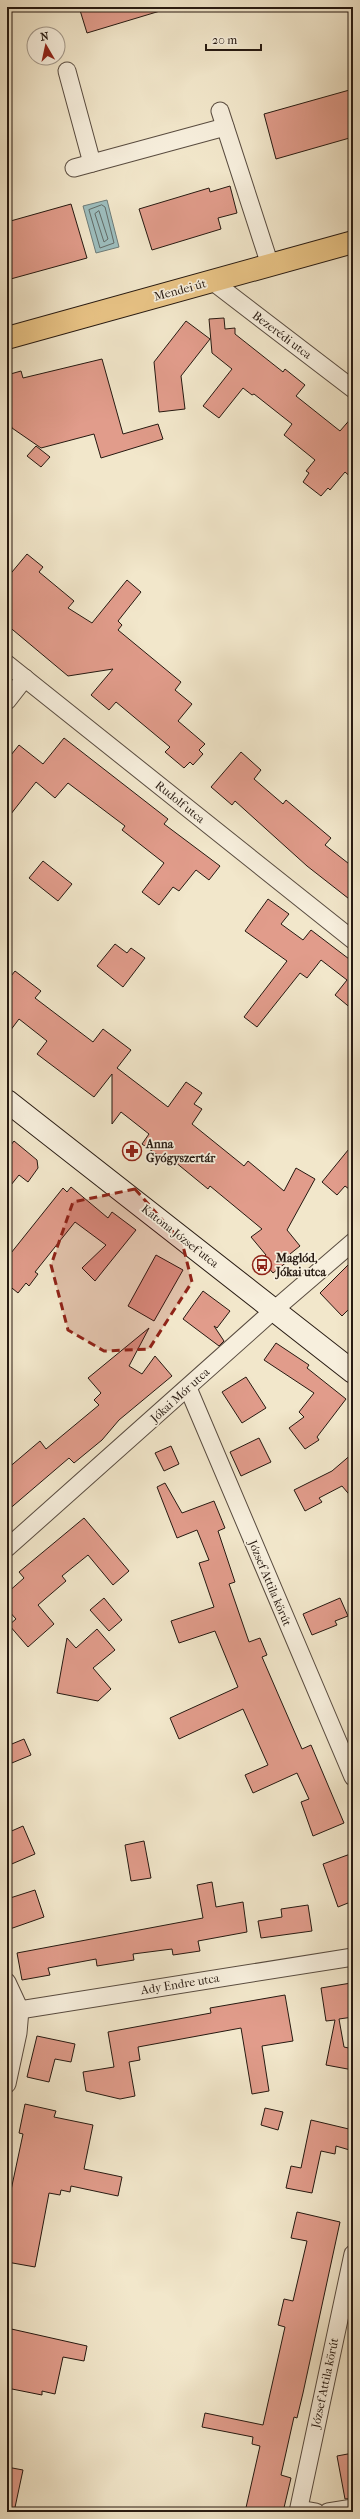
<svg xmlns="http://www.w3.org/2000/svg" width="360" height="2519" viewBox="0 0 360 2519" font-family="'IM FELL French Canon',serif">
<rect width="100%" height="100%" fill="#f2e7cb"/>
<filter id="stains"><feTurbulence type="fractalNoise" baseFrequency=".005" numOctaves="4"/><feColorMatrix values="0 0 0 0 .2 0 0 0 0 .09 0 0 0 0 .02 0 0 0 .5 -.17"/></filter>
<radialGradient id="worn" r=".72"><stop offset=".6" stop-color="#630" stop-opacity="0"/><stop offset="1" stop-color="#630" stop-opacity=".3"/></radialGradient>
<path fill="#9dbebe" stroke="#6d7c79" d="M107,200L119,247L96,253L83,206Z"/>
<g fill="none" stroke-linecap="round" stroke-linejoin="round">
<g stroke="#626c68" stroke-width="1">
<path d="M102,205L105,207L114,243L100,248L89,210Z"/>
<path d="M99,211L108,239L104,242L95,214Z"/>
</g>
</g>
<g fill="#e19c8b" stroke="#261911">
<path d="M79,7H160V11L87,33Z"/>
<path d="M353,89V137L276,159L264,114Z"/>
<path d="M230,186L237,213L218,218L221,229L152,250L139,209L209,188L210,192Z"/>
<path d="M71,204L87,258L7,280V222Z"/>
<path d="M224,318L225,329L235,328V334L283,372L285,369L305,385L296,396L340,431L353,416V479L345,472L330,490L328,488L321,496L303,482L309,473L306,471L315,460L284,435L292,424L254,394L252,395L243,388L219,418L203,406L232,369L212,353L209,319Z"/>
<path d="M186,321L210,339L181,376L185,409L159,412L154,362Z"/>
<path d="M102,359L123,434L158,424L163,439L101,458L94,434L41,448L12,428L7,411V375L21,371L23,378Z"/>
<path d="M36,446L50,457L41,467L27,456Z"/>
<path d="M27,554L43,567L39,572L74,601L68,608L92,623L127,580L141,592L118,621L122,625L118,630L181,682L175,690L192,704L178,721L205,744L199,750L203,754L193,765L190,762L184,768L165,752L170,747L116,702L109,710L91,695L113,669L68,676L7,625V578Z"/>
<path d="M64,738L168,819L164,824L220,866L209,880L196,870L179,891L173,887L159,905L142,892L164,863L122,830L125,826L68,783L55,798L36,782L7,819V760L19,745L43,764Z"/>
<path d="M241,752L261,770L254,779L283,804L286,800L331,838L325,845L353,867V902L307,866L235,801L232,805L211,787Z"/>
<path d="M43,861L72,884L58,901L29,878Z"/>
<path d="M268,899L289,914L281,924L303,940L311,930L353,962V1010L335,995L347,980L321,960L307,978L300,973L257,1027L244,1017L287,961L245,931Z"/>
<path d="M115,944L127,953L131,948L145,958L123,987L97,966Z"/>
<path d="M15,971L41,991L35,998L93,1042L103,1029L131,1050L117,1068L168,1107L186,1082L202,1093L194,1104L202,1109L192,1124L244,1166L248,1161L284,1191L296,1168L315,1179L287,1230L300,1246L290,1254L293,1257L273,1273L261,1259L266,1255L251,1237L262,1229L210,1186L208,1189L169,1157L166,1161L142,1144L149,1134L121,1112L112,1124V1074L94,1097L37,1054L47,1041L19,1019L7,1035V981Z"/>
<path d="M14,1141L37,1160L38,1168L28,1182L19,1175L7,1190V1150Z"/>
<path d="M353,1144V1192L345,1186L337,1195L322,1182Z"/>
<path d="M71,1187L108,1218L112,1212L136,1230L95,1281L82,1268L106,1245L75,1222L35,1272L38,1274L29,1286L26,1283L18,1293L7,1284V1258L63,1188L67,1192Z"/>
<path d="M156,1255L183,1270L154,1321L128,1306Z"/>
<path d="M353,1260V1305L342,1316L320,1293Z"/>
<path d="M203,1291L230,1311L217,1328L214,1326L224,1341L219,1346L183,1319Z"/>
<path d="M149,1328L129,1366L142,1374L155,1356L172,1376L119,1420L102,1440L74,1463L69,1458L7,1511V1469L40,1441L46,1449L99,1405L94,1400L101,1393L88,1378Z"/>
<path d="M276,1343L309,1365L307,1368L346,1399L317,1437L319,1440L305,1449L289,1428L304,1417L299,1412L314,1393L264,1360Z"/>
<path d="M246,1377L266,1408L242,1423L222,1392Z"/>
<path d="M259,1438L271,1462L241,1476L230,1452Z"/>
<path d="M171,1446L179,1464L164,1471L155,1453Z"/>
<path d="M353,1453V1499L342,1486L319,1498L322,1502L305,1511L294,1490L332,1471Z"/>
<path d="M165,1483L182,1513L214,1501L225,1528L218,1531L235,1582L229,1584L249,1642L260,1638L267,1655L262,1657L278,1694L302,1749L311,1745L344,1823L313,1836L301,1802L309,1799L297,1773L253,1793L245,1775L268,1765L243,1709L179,1739L170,1718L238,1687L215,1631L179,1643L171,1621L214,1607L199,1563L209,1560L197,1530L177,1538L157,1487Z"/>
<path d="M84,1518L129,1571L113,1585L88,1555L62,1576L66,1581L38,1605L54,1624L28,1647L9,1625L16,1619L7,1609V1593L24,1578L19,1572Z"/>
<path d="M104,1598L122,1620L109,1631L90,1610Z"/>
<path d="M340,1598L348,1616L335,1621L337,1625L312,1635L303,1614Z"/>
<path d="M97,1629L115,1650L93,1668L111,1689L98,1701L57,1693L67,1638L76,1648Z"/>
<path d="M24,1739L31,1755L7,1765V1746Z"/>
<path d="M23,1826L35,1854L7,1866V1833Z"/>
<path d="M144,1841L151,1878L131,1881L125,1845Z"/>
<path d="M353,1853V1901L338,1907L323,1864Z"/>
<path d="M212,1882L216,1907L243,1902L247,1932L198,1941L200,1951L173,1955L172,1949L133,1954L134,1960L97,1966L96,1959L48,1968L50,1975L22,1980L17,1953L203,1918L197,1885Z"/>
<path d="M35,1890L44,1917L7,1930V1899Z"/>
<path d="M308,1905L312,1931L261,1938L258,1921L282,1917L281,1909Z"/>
<path d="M351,1983L353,2017L339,2019L344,2047L353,2049V2070L326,2065L335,2020L326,2021L321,1988Z"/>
<path d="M285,1995L293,2041L262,2046L269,2091L252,2094L241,2028L138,2047L140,2060L129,2062L135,2096L120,2099L86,2091L83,2072L114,2067L108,2032L211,2013L210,2008Z"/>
<path d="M37,2036L75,2044L71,2062L55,2059L49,2082L27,2077Z"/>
<path d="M25,2104L56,2111L54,2117L93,2125L84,2169L122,2177L118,2196L71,2186L70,2192L61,2190L60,2195L49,2193L35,2267L7,2262V2209L23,2134L19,2133Z"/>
<path d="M265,2108L283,2112L278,2130L261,2125Z"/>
<path d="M311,2120L353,2130V2151L336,2146L335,2154L321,2151L312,2193L286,2188L291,2166L301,2168Z"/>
<path d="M297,2212L340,2222L303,2393L297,2418L294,2417L281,2475L291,2478L283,2512H245L260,2446L252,2444L253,2437L202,2427L205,2413L263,2425L285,2327L278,2325L284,2299L293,2301L307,2241L291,2238Z"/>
<path d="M7,2328L87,2346L84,2361L63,2357L55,2394L42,2391V2395L7,2388Z"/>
<path d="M353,2453V2498L345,2499L337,2456Z"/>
<path d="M7,2467L23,2470L14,2512H7Z"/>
</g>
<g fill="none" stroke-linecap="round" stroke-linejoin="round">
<defs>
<g id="street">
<path d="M67,71L92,163"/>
<path d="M220,111L270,265"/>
<path d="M74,168L225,127"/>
<path d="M212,281L353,389"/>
<path d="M7,664L353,940"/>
<path d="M7,701L25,678"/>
<path d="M188,1388L353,1777"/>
<path d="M7,1548L274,1310L353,1242"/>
<path d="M7,1982L20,2010L18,2033L7,2084"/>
<path d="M7,2012L353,1957"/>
<path d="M299,2509L316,2512"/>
<path d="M298,2512L353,2254"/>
<path d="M328,2512L353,2508"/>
</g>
<path id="secondary" d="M7,1101L353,1372"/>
<path id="primary" d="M7,338L353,242"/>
</defs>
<use href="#street" stroke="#594c40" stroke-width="19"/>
<use href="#secondary" stroke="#261911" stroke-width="24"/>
<use href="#primary" stroke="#261911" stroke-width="24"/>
<use href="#street" stroke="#f7efdd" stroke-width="17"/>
<use href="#secondary" stroke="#f7efdd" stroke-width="22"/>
<use href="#primary" stroke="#e9c486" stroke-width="22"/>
</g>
<path fill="#8f2418" fill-opacity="0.2" stroke="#8f2418" stroke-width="3" stroke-dasharray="8 5" stroke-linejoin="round" d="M135,1189L182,1242L192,1282L149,1349L104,1351L68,1330L51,1265L73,1202Z"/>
<defs>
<symbol id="pharmacy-ring" viewBox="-11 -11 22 22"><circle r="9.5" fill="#f7efdd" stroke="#8f2418" stroke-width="1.5"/><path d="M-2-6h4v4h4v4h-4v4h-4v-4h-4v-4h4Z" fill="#8f2418"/></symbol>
<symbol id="bus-ring" viewBox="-11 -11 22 22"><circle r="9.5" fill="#f7efdd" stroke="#8f2418" stroke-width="1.5"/><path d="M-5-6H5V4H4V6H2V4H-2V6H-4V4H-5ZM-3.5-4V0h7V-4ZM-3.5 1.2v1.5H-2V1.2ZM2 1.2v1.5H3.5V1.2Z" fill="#8f2418"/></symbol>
</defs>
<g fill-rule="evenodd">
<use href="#pharmacy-ring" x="121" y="1140" width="22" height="22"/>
<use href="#bus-ring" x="251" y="1254" width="22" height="22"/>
</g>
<g text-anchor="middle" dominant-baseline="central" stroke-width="3.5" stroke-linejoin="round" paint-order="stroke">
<g font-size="12" fill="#261911" stroke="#f7efdd">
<text transform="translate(180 290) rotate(-15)">Mendei út</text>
<text transform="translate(282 335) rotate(37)">Bezerédi utca</text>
<text transform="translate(180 802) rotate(39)">Rudolf utca</text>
<text transform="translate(180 1236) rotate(38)">Katona József utca</text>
<text transform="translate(180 1395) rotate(-42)">Jókai Mór utca</text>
<text transform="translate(270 1583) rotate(67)">József Attila körút</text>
<text transform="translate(180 1984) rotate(-9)">Ady Endre utca</text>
<text transform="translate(325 2383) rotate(-78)">József Attila körút</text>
</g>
<g font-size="12" font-weight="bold" fill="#261911" stroke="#f7efdd" text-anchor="start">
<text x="146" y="1144">Anna<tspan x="146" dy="14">Gyógyszertár</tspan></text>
<text x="276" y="1258">Maglód,<tspan x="276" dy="14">Jókai utca</tspan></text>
</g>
</g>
<rect width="360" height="2519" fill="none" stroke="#f2e7cb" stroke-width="24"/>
<rect x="8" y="8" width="344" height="2503" fill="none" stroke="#261911" stroke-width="2"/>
<rect x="12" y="12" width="336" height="2495" fill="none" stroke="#261911"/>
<g transform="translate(46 46) rotate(351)"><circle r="19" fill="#f7efdd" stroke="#a3998b"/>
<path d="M0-3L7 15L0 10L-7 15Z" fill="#8f2418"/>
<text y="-6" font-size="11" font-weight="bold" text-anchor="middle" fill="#261911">N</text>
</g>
<path d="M206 44v6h55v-6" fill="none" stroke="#261911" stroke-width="2"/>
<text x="212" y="44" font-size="12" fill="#261911" stroke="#f7efdd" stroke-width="3" paint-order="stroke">20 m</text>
<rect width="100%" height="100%" filter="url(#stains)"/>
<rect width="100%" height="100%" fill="url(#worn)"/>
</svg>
